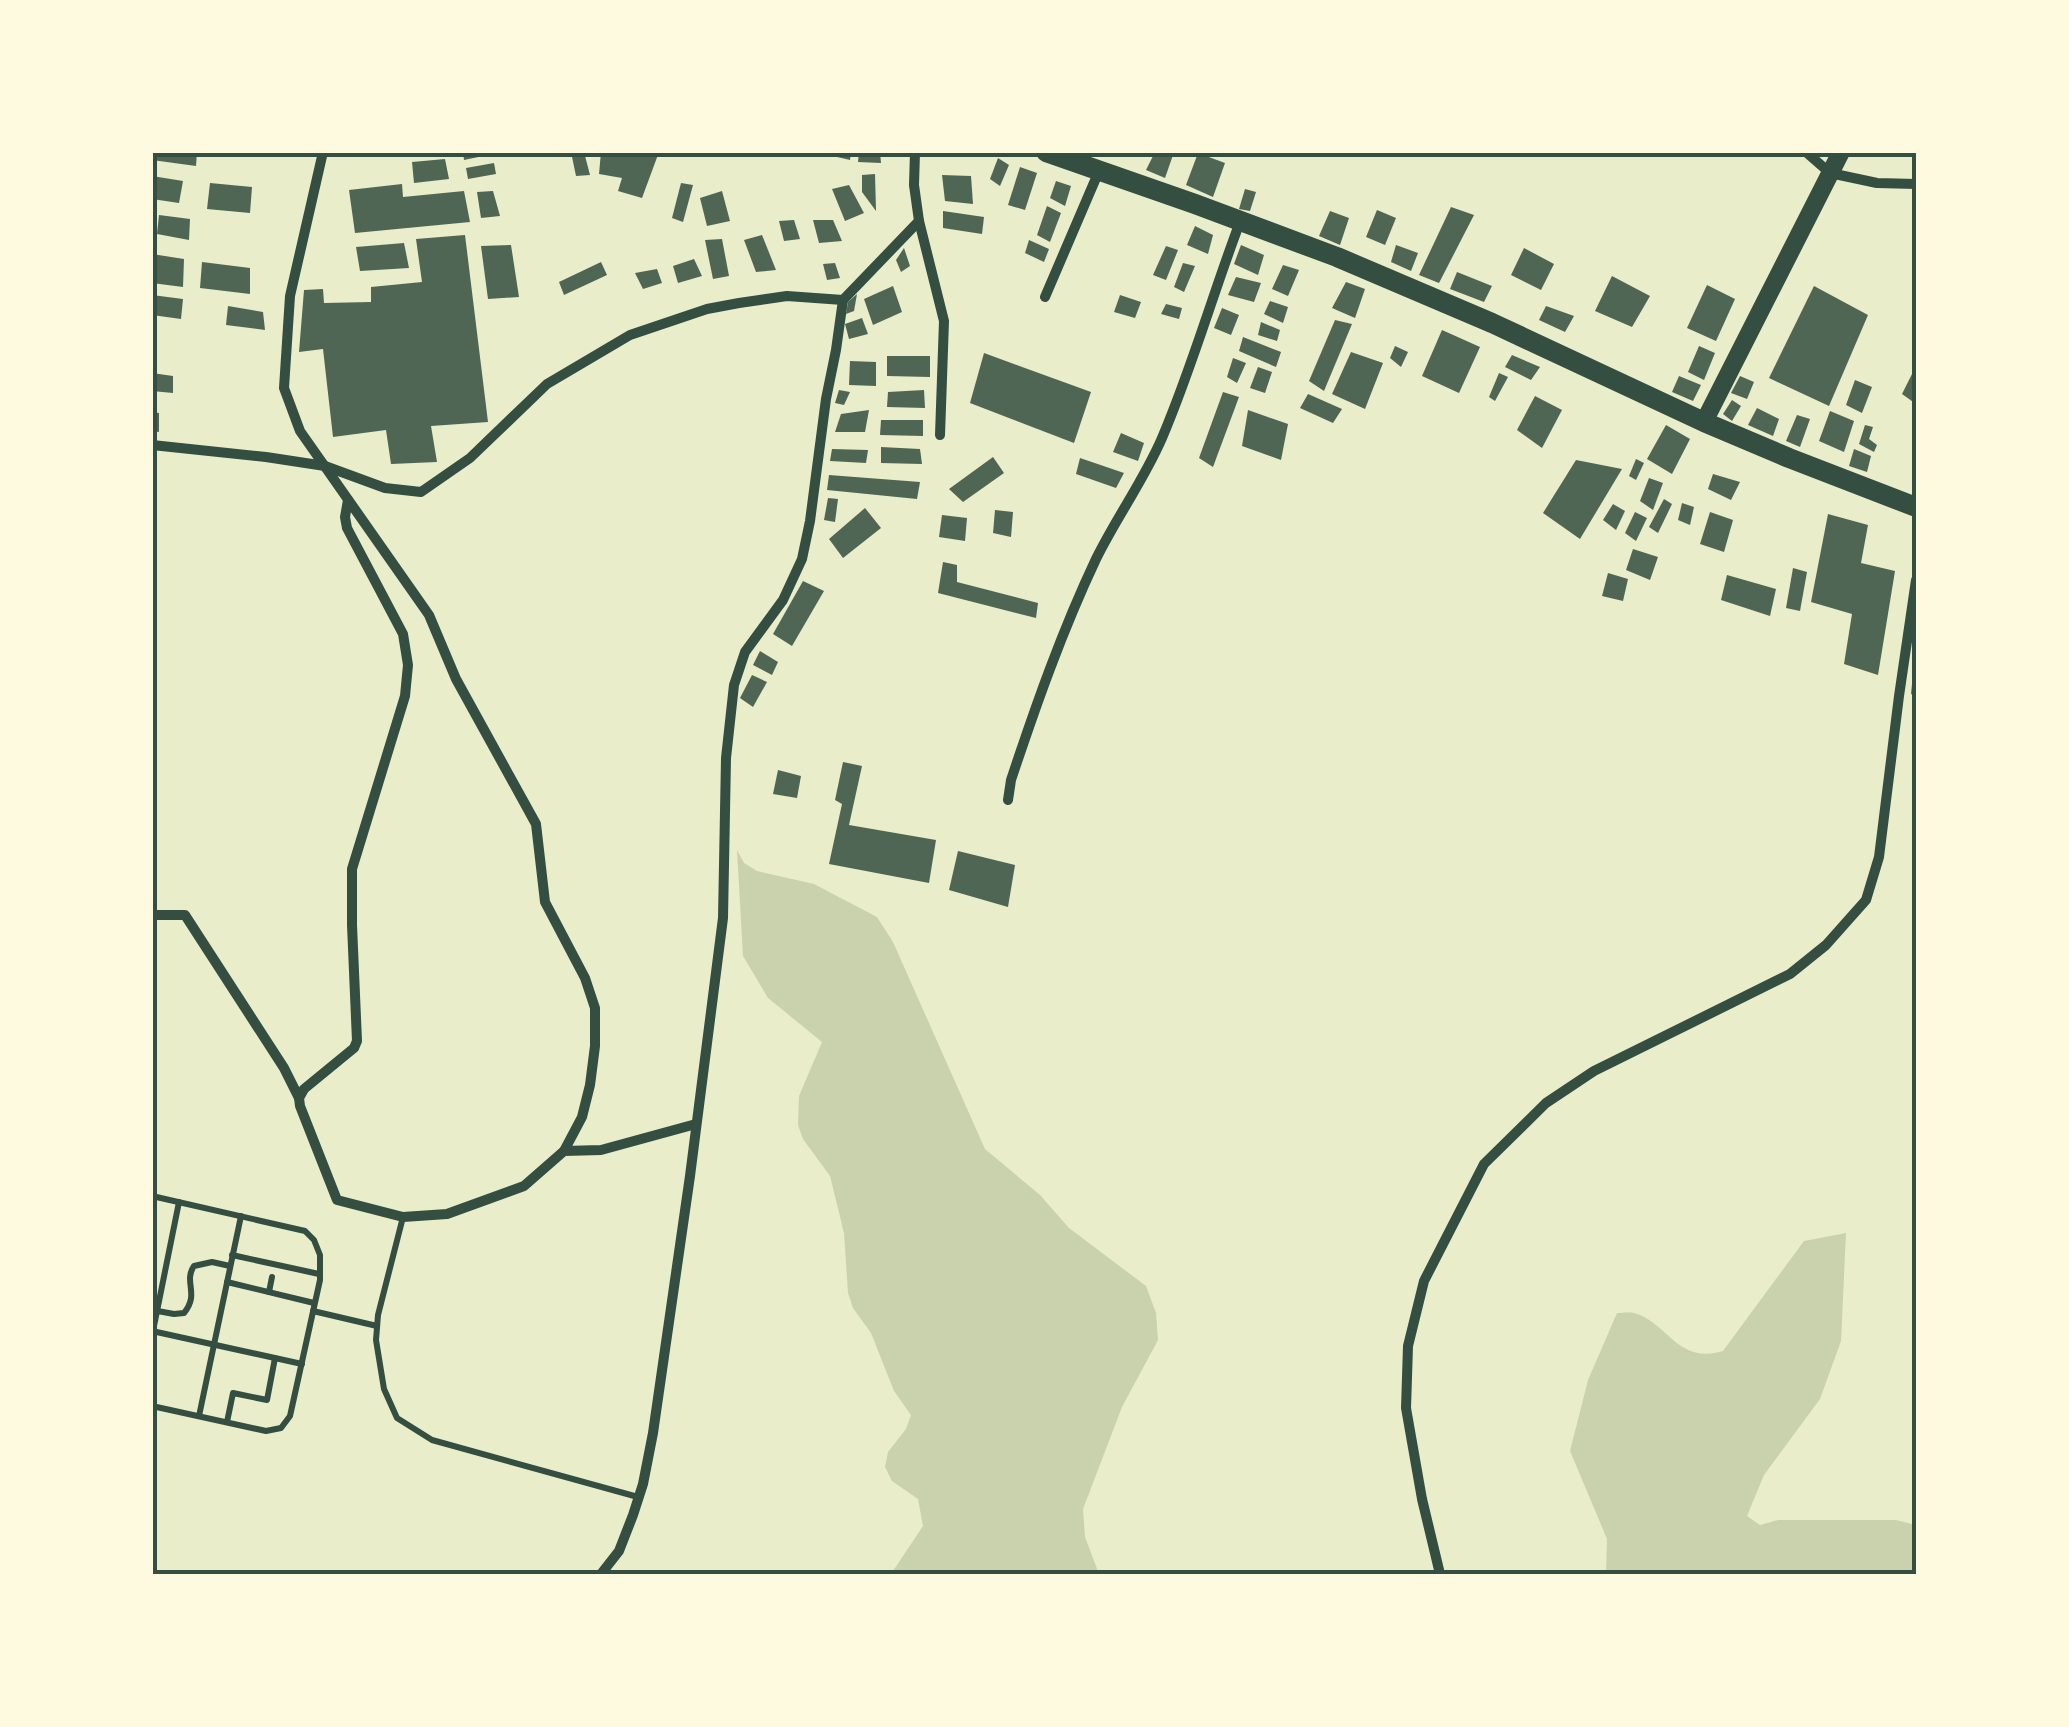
<svg xmlns="http://www.w3.org/2000/svg" width="2069" height="1727" viewBox="0 0 2069 1727" font-family="'Golos Text',sans-serif">
<rect width="100%" height="100%" fill="#e9edc9"/>
<g fill="#cad2ad">
<path d="M737,850L744,863L757,871L814,884L877,917L893,942L985,1149L1040,1195L1069,1228L1146,1286L1156,1313L1158,1340L1122,1407L1083,1509L1085,1537L1099,1574H891L923,1526L918,1499L892,1481L885,1467L888,1452L906,1429L911,1415L894,1391L871,1333L853,1308L848,1293L844,1233L830,1176L803,1139L798,1125L799,1096L822,1042L768,998L743,956Z"/>
<path d="M1846,1233L1841,1341L1820,1399L1764,1475L1747,1516L1760,1525L1778,1520H1896L1916,1525V1574H1606L1607,1539L1570,1451L1588,1380L1617,1313C1622,1313 1628,1312 1634,1313C1668,1322 1677,1365 1723,1351L1804,1241Z"/>
</g>
<g fill="#4f6655">
<path d="M152,152H197L196,166L152,160Z"/>
<path d="M463,152H493V154L464,160Z"/>
<path d="M571,152H584L590,175L576,176Z"/>
<path d="M601,152H659L642,198L618,191L622,178L599,174Z"/>
<path d="M824,152H851L850,160L824,154Z"/>
<path d="M859,152H880L881,163L858,162Z"/>
<path d="M1155,152L1173,155L1165,178L1146,170Z"/>
<path d="M1198,153L1225,163L1213,197L1186,185Z"/>
<path d="M998,158L1009,165L1000,186L990,179Z"/>
<path d="M445,159L449,179L414,183L412,162Z"/>
<path d="M494,163L496,174L468,179L466,168Z"/>
<path d="M1020,167L1037,173L1025,210L1008,205Z"/>
<path d="M875,174L876,211L862,192V175Z"/>
<path d="M942,175L971,176L973,204L945,201Z"/>
<path d="M152,176L183,181L179,203L152,199Z"/>
<path d="M1056,181L1071,186L1065,206L1050,198Z"/>
<path d="M210,183L252,187L250,213L207,209Z"/>
<path d="M681,183L693,185L683,222L672,218Z"/>
<path d="M402,184L403,197L464,191L470,222L355,233L349,190Z"/>
<path d="M849,185L864,213L845,221L832,189Z"/>
<path d="M1245,189L1256,192L1250,211L1239,209Z"/>
<path d="M493,191L500,216L481,218L477,192Z"/>
<path d="M722,191L730,221L707,226L700,198Z"/>
<path d="M1047,206L1061,213L1050,242L1037,235Z"/>
<path d="M1451,207L1474,215L1439,283L1419,275Z"/>
<path d="M1377,210L1396,218L1385,245L1366,237Z"/>
<path d="M943,211L984,217L982,234L943,228Z"/>
<path d="M1330,211L1349,218L1340,245L1319,236Z"/>
<path d="M159,215L190,219L189,240L157,234Z"/>
<path d="M794,220L800,239L784,241L779,221Z"/>
<path d="M813,220H833L842,241L819,243Z"/>
<path d="M1195,226L1213,235L1208,254L1187,245Z"/>
<path d="M465,235L488,422L431,426L437,462L391,464L386,430L333,437L323,349L299,352L304,290L323,289L324,303L371,302V287L422,282L416,239Z"/>
<path d="M762,235L776,270L756,272L744,240Z"/>
<path d="M722,239L729,276L713,279L705,240Z"/>
<path d="M1029,240L1049,249L1044,262L1025,253Z"/>
<path d="M404,243L409,268L360,271L356,247Z"/>
<path d="M511,245L519,297L488,299L481,246Z"/>
<path d="M1241,245L1264,255L1258,275L1234,264Z"/>
<path d="M1396,245L1418,253L1411,271L1391,262Z"/>
<path d="M1166,246L1178,250L1166,280L1153,275Z"/>
<path d="M904,248L910,266L901,272L896,260Z"/>
<path d="M1524,248L1554,264L1541,290L1511,275Z"/>
<path d="M152,254L184,259L183,287L152,283Z"/>
<path d="M694,259L702,276L678,283L673,266Z"/>
<path d="M202,262L250,268V294L200,288Z"/>
<path d="M601,262L607,275L564,295L559,282Z"/>
<path d="M835,263L840,278L827,280L823,264Z"/>
<path d="M1183,263L1195,266L1184,292L1174,287Z"/>
<path d="M1283,265L1299,270L1288,296L1272,289Z"/>
<path d="M657,269L662,283L643,289L635,273Z"/>
<path d="M1457,272L1492,286L1484,302L1450,289Z"/>
<path d="M1612,276L1650,296L1632,327L1595,311Z"/>
<path d="M1236,277L1261,283L1254,302L1228,295Z"/>
<path d="M1346,282L1365,289L1355,318L1332,308Z"/>
<path d="M1707,285L1735,299L1716,341L1687,328Z"/>
<path d="M893,286L902,312L873,325L864,299Z"/>
<path d="M1814,286L1868,315L1829,406L1769,378Z"/>
<path d="M857,294L854,311L846,314L848,302Z"/>
<path d="M152,295L183,299L181,319L152,315Z"/>
<path d="M1120,295L1141,302L1135,318L1114,312Z"/>
<path d="M1270,301L1288,307L1283,323L1264,314Z"/>
<path d="M1166,304L1182,308L1179,319L1161,314Z"/>
<path d="M228,306L263,312L265,330L226,325Z"/>
<path d="M1546,306L1574,316L1565,332L1539,320Z"/>
<path d="M1222,308L1239,315L1231,335L1214,328Z"/>
<path d="M862,318L868,334L849,339L845,324Z"/>
<path d="M1335,320L1352,324L1324,391L1309,381Z"/>
<path d="M1261,322L1280,330L1277,341L1258,335Z"/>
<path d="M1442,330L1480,347L1459,393L1422,376Z"/>
<path d="M1243,337L1281,352L1276,367L1239,351Z"/>
<path d="M1395,346L1408,352L1401,367L1390,358Z"/>
<path d="M1699,346L1715,353L1704,380L1688,372Z"/>
<path d="M1351,352L1383,363L1365,409L1332,394Z"/>
<path d="M984,353L1091,392L1074,443L970,403Z"/>
<path d="M1512,355L1540,367L1531,380L1505,367Z"/>
<path d="M887,356H930V377L887,376Z"/>
<path d="M1233,358L1246,363L1237,383L1227,377Z"/>
<path d="M850,361L876,362V386L849,385Z"/>
<path d="M1916,366V404L1902,394Z"/>
<path d="M1258,367L1272,372L1265,393L1250,388Z"/>
<path d="M152,373L173,376V393L152,391Z"/>
<path d="M1499,373L1508,377L1495,401L1489,397Z"/>
<path d="M1679,376L1701,385L1693,401L1672,392Z"/>
<path d="M1740,376L1754,382L1747,399L1731,393Z"/>
<path d="M1855,380L1872,387L1862,413L1846,405Z"/>
<path d="M839,390L850,392L844,405L835,403Z"/>
<path d="M924,390L925,408L887,407L888,392Z"/>
<path d="M1223,392L1239,397L1213,467L1199,458Z"/>
<path d="M1308,394L1342,409L1333,423L1300,408Z"/>
<path d="M1535,396L1562,410L1542,448L1517,430Z"/>
<path d="M1732,400L1741,406L1732,421L1723,414Z"/>
<path d="M1757,408L1779,419L1773,436L1748,425Z"/>
<path d="M869,410L865,432H835L841,414Z"/>
<path d="M1248,410L1288,424L1281,460L1242,446Z"/>
<path d="M1830,411L1854,421L1844,452L1819,441Z"/>
<path d="M152,412L159,413V432L152,431Z"/>
<path d="M1797,415L1810,419L1800,447L1786,441Z"/>
<path d="M881,420H923V436L880,435Z"/>
<path d="M1666,425L1690,439L1672,474L1647,459Z"/>
<path d="M1865,425L1873,427L1869,439L1877,445L1874,452L1859,444Z"/>
<path d="M1121,433L1144,443L1138,461L1113,452Z"/>
<path d="M881,447L920,449L922,464L881,463Z"/>
<path d="M832,449L868,450L866,463L830,461Z"/>
<path d="M1854,449L1871,456L1867,472L1849,466Z"/>
<path d="M993,457L1004,473L963,502L949,489Z"/>
<path d="M1080,458L1124,473L1116,488L1076,474Z"/>
<path d="M1636,459L1644,463L1636,480L1629,476Z"/>
<path d="M1576,460L1622,469L1580,539L1543,513Z"/>
<path d="M1713,474L1740,482L1731,500L1708,489Z"/>
<path d="M829,475L920,482L917,499L827,490Z"/>
<path d="M1649,478L1663,483L1653,510L1640,501Z"/>
<path d="M828,498L838,499L835,522L824,520Z"/>
<path d="M1664,499L1672,504L1658,533L1649,527Z"/>
<path d="M1682,503L1694,507L1690,525L1678,520Z"/>
<path d="M1613,504L1625,511L1616,530L1603,520Z"/>
<path d="M865,508L881,528L843,558L829,539Z"/>
<path d="M995,510L1013,512L1011,537L993,533Z"/>
<path d="M1635,512L1647,518L1636,541L1625,533Z"/>
<path d="M1710,512L1733,520L1724,552L1700,544Z"/>
<path d="M1828,514L1868,525L1861,563L1895,571L1878,675L1844,664L1852,614L1811,602Z"/>
<path d="M942,515L967,518L965,541L939,537Z"/>
<path d="M1633,549L1658,557L1650,580L1626,570Z"/>
<path d="M943,562L957,565V582L1038,603L1036,618L938,593Z"/>
<path d="M1793,568L1807,572L1800,611L1786,608Z"/>
<path d="M1608,573L1628,579L1623,601L1602,596Z"/>
<path d="M1727,575L1776,589L1770,616L1721,600Z"/>
<path d="M803,581L824,591L792,646L773,634Z"/>
<path d="M760,651L778,662L772,675L753,665Z"/>
<path d="M1913,674L1916,675V696L1911,694Z"/>
<path d="M752,675L767,682L753,707L740,698Z"/>
<path d="M843,762L862,766L849,825L936,840L929,883L829,864L842,804L835,800Z"/>
<path d="M778,770L801,776L797,798L773,794Z"/>
<path d="M958,851L1015,865L1008,907L949,890Z"/>
</g>
<g fill="none" stroke-linecap="round" stroke-linejoin="round">
<g stroke="#344e41" stroke-width="6">
<path d="M152,1196L305,1231L314,1240L320,1255V1280L290,1416L281,1428L266,1431L152,1406"/>
<path d="M403,1217L378,1315L376,1340L384,1389L397,1418L432,1440L638,1497"/>
<path d="M232,1255L319,1274"/>
<path d="M227,1282L314,1303"/>
<path d="M269,1292L272,1277"/>
<path d="M152,1310L174,1314L184,1313C200,1294 183,1282 194,1266L212,1262L230,1266"/>
<path d="M313,1311L377,1326"/>
<path d="M152,1331L302,1364"/>
<path d="M153,1331L179,1202"/>
<path d="M199,1416L241,1216"/>
<path d="M227,1422L233,1393L267,1400L275,1358"/>
</g>
<g stroke="#344e41" stroke-width="10">
<path d="M323,152L290,296L284,388L300,431L429,615L456,679L536,824L545,902L585,978L595,1008V1046L590,1085L582,1117L564,1151"/>
<path d="M1806,152L1830,173L1877,183L1916,184"/>
<path d="M919,221L944,321L940,435"/>
<path d="M1045,297L1099,171"/>
<path d="M152,445L266,457L325,466L385,488L421,492L470,458L547,384L630,335L707,309L739,303L787,296L843,300"/>
<path d="M348,500L345,517L347,528L403,634L408,665L405,696L352,869V925L357,1041L354,1048L304,1089L299,1098L300,1106L337,1200L403,1217L447,1214L524,1186L564,1151L601,1150L696,1124"/>
<path d="M1008,800L1011,780C1036,705 1062,631 1096,559C1116,518 1144,480 1162,438C1192,368 1213,293 1240,222"/>
<path d="M152,915H185L284,1068L299,1098"/>
<path d="M601,1574L619,1551L633,1515L643,1484L653,1433L690,1176L723,918L726,758L734,685L745,652L783,600L802,559L810,521L826,399L836,350L843,300L919,221L914,185L915,152"/>
<path d="M1440,1574L1422,1499L1406,1408L1408,1346L1424,1281L1484,1164L1546,1103L1594,1071L1790,974L1826,945L1866,900L1879,857L1899,696L1916,580"/>
</g>
<path stroke="#344e41" stroke-width="18" d="M1704,422L1841,152"/>
<path stroke="#344e41" stroke-width="20" d="M1046,152L1195,204L1337,257L1492,323L1704,422L1789,458L1916,507"/>
</g>
<rect width="2069" height="1727" fill="none" stroke="#fefae0" stroke-width="310"/>
<rect x="155" y="155" width="1759" height="1417" fill="none" stroke="#344e41" stroke-width="4"/>
</svg>
